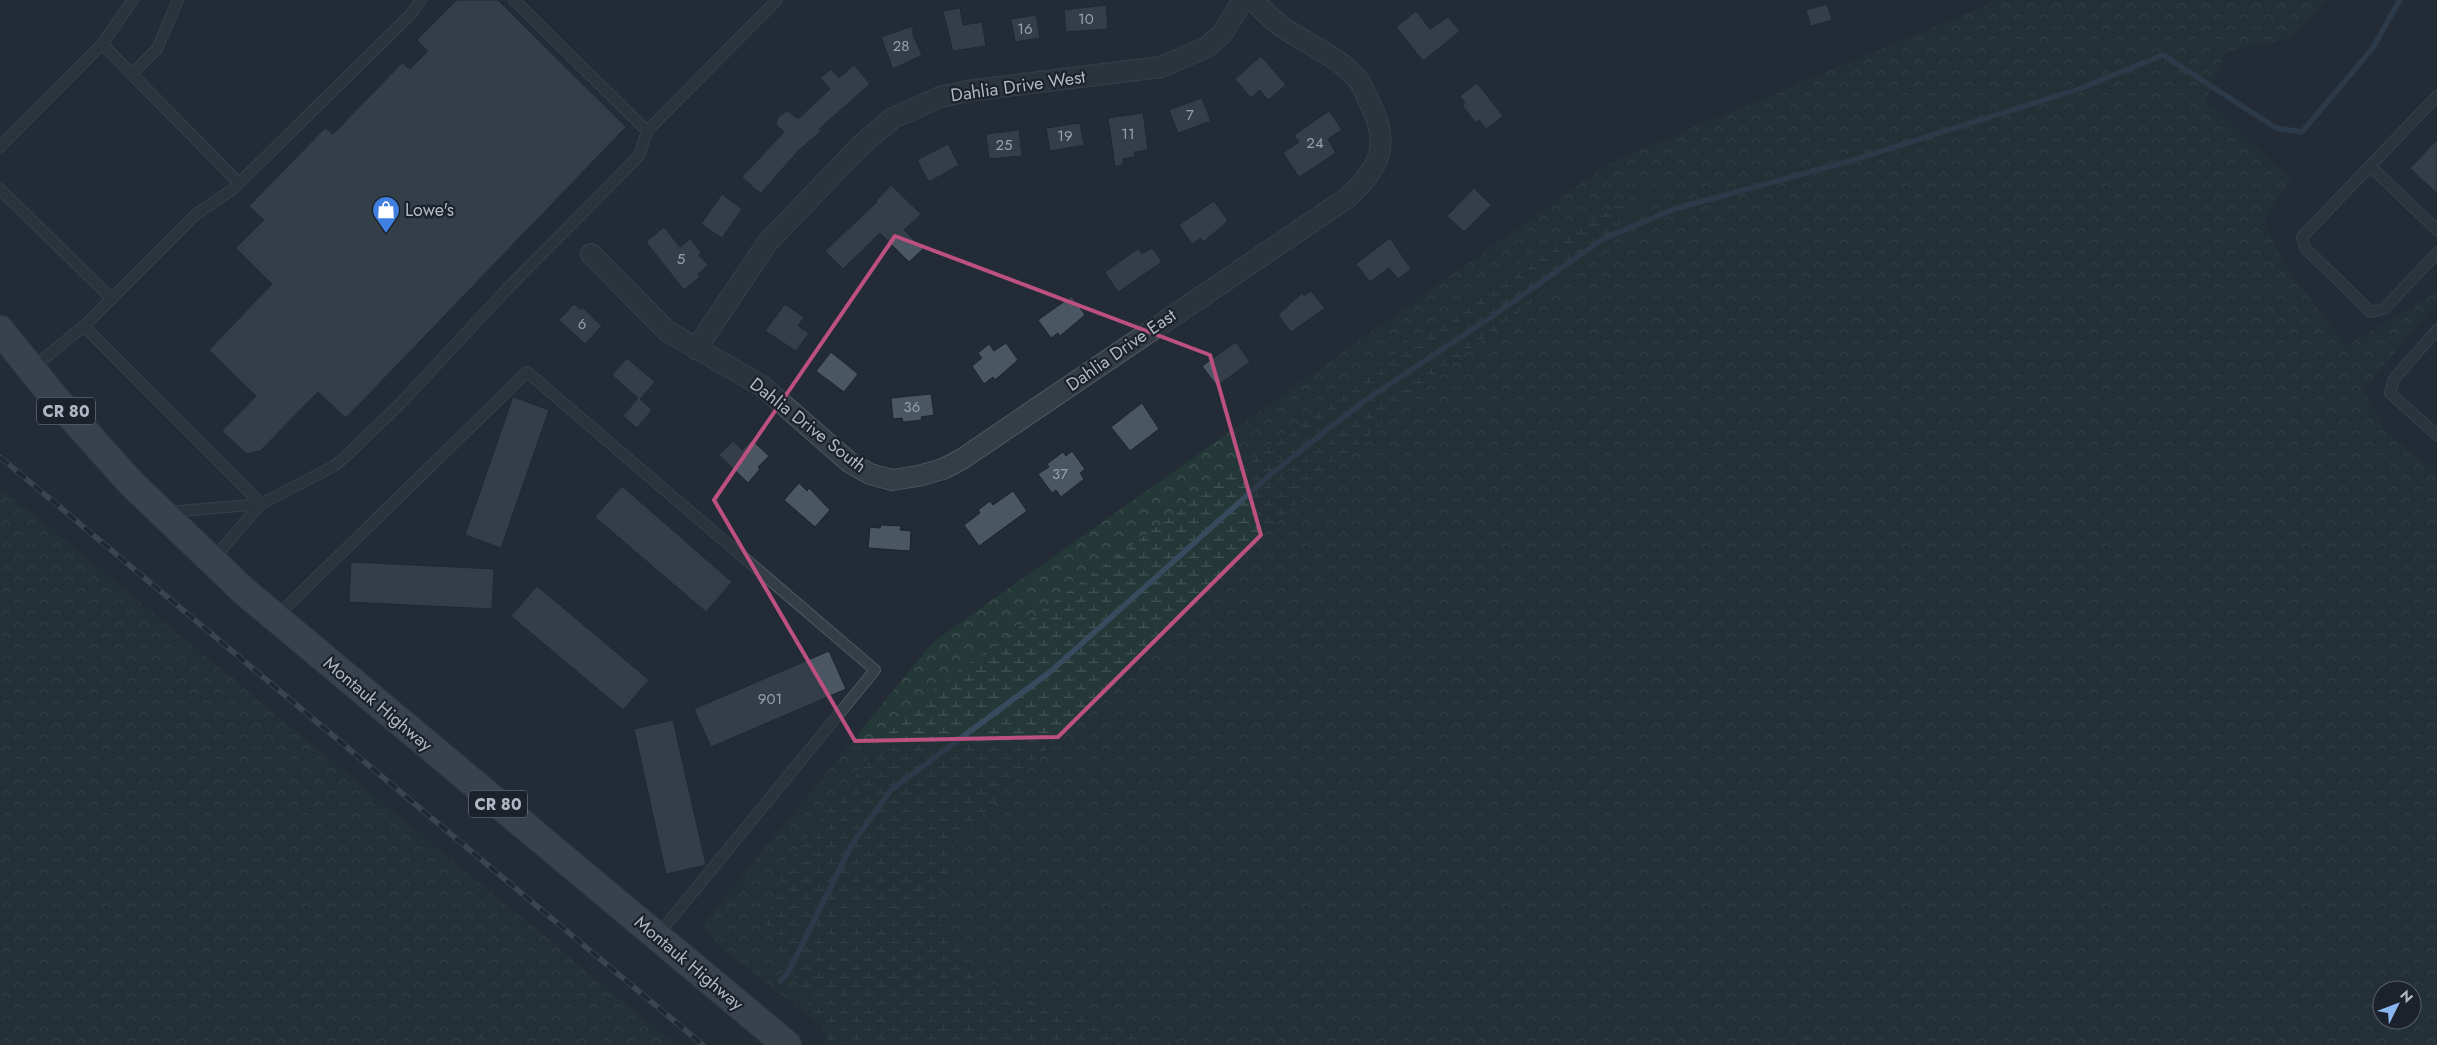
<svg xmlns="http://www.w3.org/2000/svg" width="2437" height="1045" viewBox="0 0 2437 1045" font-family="Jost,sans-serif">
<defs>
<pattern id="forest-crowns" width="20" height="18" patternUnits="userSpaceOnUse" patternTransform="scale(1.25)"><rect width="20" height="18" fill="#253838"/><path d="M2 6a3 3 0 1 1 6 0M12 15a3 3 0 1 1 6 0" fill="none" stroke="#425353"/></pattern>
<pattern id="wetland-marsh" width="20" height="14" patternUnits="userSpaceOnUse" patternTransform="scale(1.25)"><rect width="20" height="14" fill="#253838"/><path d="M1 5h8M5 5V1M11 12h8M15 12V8" fill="none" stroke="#425353"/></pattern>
</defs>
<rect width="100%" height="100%" fill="#222b36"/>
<g fill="url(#forest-crowns)" fill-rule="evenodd">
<path d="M1998,0H2327L2289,39L2226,52L2206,100L2291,179L2264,222L2284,264L2347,346L2437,292V303L2363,390L2386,432L2437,472V1045H847L715,944L703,924L933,642L1611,162ZM2382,990H2412V1020H2382Z"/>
<path d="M0,491L12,496L676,1045H0Z"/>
</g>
<g fill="url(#wetland-marsh)">
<path d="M1668,178L1555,284L1416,392L1143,647L953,847L934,913L981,985L1102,1023L1181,1045L830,1044L765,923L784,868L884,737L929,693L1538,249Z"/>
<path d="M488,1029L497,1045H462Z"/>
<path d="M1815,1034L1973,1045H1734Z"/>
</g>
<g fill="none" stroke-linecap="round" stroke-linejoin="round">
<path stroke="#384a5e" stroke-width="5.5" d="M780,981L787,975L852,844L891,790L1050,672L1271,474L1364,401L1484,322L1603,239L1674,209L1850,161L2076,90L2163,55L2276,128L2302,132L2372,49L2400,0"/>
</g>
<g fill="#4a5661" stroke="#1d242d">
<path d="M457,0H498L626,127L346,418L318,392L260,451L247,454L222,431L256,396L209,350L272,284L236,248L264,220L249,206L325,128L333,134L402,63L410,69L428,51L417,40Z"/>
<path d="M1827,4L1832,20L1811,26L1806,10Z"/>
<path d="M1106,5L1108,29L1066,32L1064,10Z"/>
<path d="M960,8L963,25L982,22L986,46L953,51L943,11Z"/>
<path d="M1416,11L1430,29L1448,17L1460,31L1423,61L1396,27Z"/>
<path d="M1036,15L1040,38L1015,42L1011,19Z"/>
<path d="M913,26V35L922,55L893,69L881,37Z"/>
<path d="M1261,56L1286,85L1268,100L1260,90L1251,98L1235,79Z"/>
<path d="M854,65L870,84L819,129L821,131L799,150L761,193L756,190L742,177L784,132L776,124L778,117L787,111L798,119L830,89L820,78L831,69L839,78Z"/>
<path d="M1477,83L1503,116L1486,129L1479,120L1476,123L1462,105L1465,103L1460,96Z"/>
<path d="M1202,98L1211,121L1178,133L1169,110Z"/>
<path d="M1329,111L1342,130L1328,139L1336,153L1299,177L1283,153L1299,142L1294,135Z"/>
<path d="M1143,113L1148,150L1134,152L1135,157L1123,159V165L1115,166L1108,118Z"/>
<path d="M1080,123L1084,145L1050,151L1046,128Z"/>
<path d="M1019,130L1022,156L989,159L986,134Z"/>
<path d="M2437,140V194L2410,168Z"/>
<path d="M948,144L959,165L929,182L917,160Z"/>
<path d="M891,185L921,214L904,230L923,249L909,262L880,233L843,269L825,251L877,202L876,201Z"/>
<path d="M1474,188L1491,205L1464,232L1447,216Z"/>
<path d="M722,194L742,209L722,238L701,224Z"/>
<path d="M1214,201L1228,221L1203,242L1201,238L1192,244L1179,225Z"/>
<path d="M664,227L680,247L690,239L701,252L699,255L708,265L698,274L700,277L684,290L646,242Z"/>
<path d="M1390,238L1411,269L1398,279L1389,268L1370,282L1356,264Z"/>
<path d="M1152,248L1162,262L1118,292L1105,272L1138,249L1142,254Z"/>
<path d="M1311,291L1325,308L1291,332L1278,315L1302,293L1304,296Z"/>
<path d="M1072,296L1085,315L1060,336L1058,333L1051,338L1038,320Z"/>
<path d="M574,304L581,310L583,308L602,326L585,344L559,320Z"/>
<path d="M785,304L804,317L798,326L809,333L796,351L765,331Z"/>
<path d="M1236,342L1250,362L1217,386L1202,366Z"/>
<path d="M1006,343L1018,360L995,380L993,377L984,384L972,366L982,358L978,353L989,344L994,351Z"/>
<path d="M831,352L858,374L844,392L816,371Z"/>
<path d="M627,358L655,382L640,399L652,410L637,428L623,416L638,398L612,375Z"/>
<path d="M931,394L934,415L921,417L922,420L903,422L902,418L893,419L891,398Z"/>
<path d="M513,397L549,410L501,548L465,535Z"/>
<path d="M1142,403L1159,429L1130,451L1111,427Z"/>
<path d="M752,440L769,456L758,467L760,469L748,483L719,455L733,441L742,450Z"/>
<path d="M1072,451L1085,469L1080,473L1084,479L1061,497L1056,490L1052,493L1038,474L1049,467L1047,464L1063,452L1066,456Z"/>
<path d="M799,483L807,491L809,488L830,510L815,527L784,500Z"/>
<path d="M622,486L732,582L706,612L595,517Z"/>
<path d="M1013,491L1027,511L979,546L964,525L980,513L978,510L990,501L993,505Z"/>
<path d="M881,525L901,526L900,530L911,531L910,551L868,548L870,527L880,528Z"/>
<path d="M351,562L494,569L492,609L349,602Z"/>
<path d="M537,586L649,680L623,710L511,616Z"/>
<path d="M829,651L846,689L711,747L694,709Z"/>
<path d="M673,720L706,865L666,874L634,729Z"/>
</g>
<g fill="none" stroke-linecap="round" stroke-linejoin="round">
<defs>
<g id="service">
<path d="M514,0L647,131L777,0"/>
<path d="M102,44L239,183"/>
<path d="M132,74L157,49L178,0"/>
<path d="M2437,96L2302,237L2305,248L2371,312L2384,309L2437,253"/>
<path d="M0,147L102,44L133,0"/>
<path d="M2370,166L2437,230"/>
<path d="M0,189L112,299"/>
<path d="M84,326L261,504"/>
<path d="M2437,330L2394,379L2390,393L2437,435"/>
<path d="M31,369L84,326L195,215L233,189L411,14L421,0"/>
<path d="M167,512L261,504"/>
<path d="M212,560L261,504L334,466L345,457L400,404L506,290L639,156L647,131"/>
<path d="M276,617L527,372L875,670L657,936"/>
</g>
<g id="minor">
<path d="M591,254L667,331L762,386L849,462L870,474L892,480L918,476L943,469L962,459L1347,198C1381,167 1391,144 1369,101C1366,95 1363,87 1359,81C1339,56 1306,44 1281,26C1271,19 1262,9 1253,0"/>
<path d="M696,349L768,242L861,145L893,118L940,97L967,91L1161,67L1207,47L1222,34L1243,0"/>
</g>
<path id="primary" d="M0,330L53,396L131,483L245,592L787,1045"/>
</defs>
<use href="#service" stroke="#505861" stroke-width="12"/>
<use href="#minor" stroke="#505861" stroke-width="22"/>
<use href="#primary" stroke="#3e4650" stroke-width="30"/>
<use href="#service" stroke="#353d46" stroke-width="10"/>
<use href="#minor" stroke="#353d46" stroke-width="20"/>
<use href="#primary" stroke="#535c66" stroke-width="28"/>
<defs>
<path id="rail" d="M0,457L703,1045"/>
</defs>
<use href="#rail" stroke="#57626d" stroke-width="5.5"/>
<use href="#rail" stroke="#1b222b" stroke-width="4" stroke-dasharray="11" stroke-linecap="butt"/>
</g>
<path d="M0 0H2437V1045H0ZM895,236L1210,355L1261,535L1058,737L855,741L714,500Z" fill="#222b36" fill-opacity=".55" fill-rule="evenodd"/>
<path fill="none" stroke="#bc507f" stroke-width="4" stroke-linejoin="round" d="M895,236L1210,355L1261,535L1058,737L855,741L714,500Z"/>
<defs>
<symbol id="shop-pin" viewBox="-11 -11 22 30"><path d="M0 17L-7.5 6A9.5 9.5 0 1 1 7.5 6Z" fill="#3f7fe0" stroke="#1b222b"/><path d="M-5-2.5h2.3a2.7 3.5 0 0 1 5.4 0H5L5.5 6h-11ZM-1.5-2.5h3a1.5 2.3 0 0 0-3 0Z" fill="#fff"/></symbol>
</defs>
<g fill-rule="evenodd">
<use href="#shop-pin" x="370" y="194" width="32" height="43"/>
</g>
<g text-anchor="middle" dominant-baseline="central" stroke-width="4.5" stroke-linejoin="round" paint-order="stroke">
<g font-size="15" fill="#96a0aa">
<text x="1086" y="19">10</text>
<text x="1025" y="29">16</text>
<text x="901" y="46">28</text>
<text x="1190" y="115">7</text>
<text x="1128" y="134">11</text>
<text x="1065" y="136">19</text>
<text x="1315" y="143">24</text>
<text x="1004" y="145">25</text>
<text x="681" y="259">5</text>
<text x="582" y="324">6</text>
<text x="912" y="407">36</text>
<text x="1060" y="474">37</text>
<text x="770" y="699">901</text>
</g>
<g fill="#1b222b" stroke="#838b95" stroke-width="1">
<rect x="37" y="397.5" width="58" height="27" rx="4"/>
<rect x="469" y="790.5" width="58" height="27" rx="4"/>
</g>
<g font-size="16" font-weight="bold" fill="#b0b8c3">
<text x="66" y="411">CR 80</text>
<text x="498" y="804">CR 80</text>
</g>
<g font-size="18" fill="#b0b8c3" stroke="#1b222b">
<text transform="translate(1018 86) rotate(-8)">Dahlia Drive West</text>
<text transform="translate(1121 350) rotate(-35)">Dahlia Drive East</text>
<text transform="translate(808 425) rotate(38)">Dahlia Drive South</text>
<text transform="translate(378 704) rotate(40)">Montauk Highway</text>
<text transform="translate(689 963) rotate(40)">Montauk Highway</text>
</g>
<g font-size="18" fill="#b0b8c3" stroke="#1b222b" text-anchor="start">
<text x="405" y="210">Lowe's</text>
</g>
</g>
<g transform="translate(2397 1005) rotate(48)"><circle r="24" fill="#1b222b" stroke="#575e68"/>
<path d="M0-4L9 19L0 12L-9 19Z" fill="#89b6ee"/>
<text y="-8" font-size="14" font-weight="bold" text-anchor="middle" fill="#b0b8c3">N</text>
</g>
</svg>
